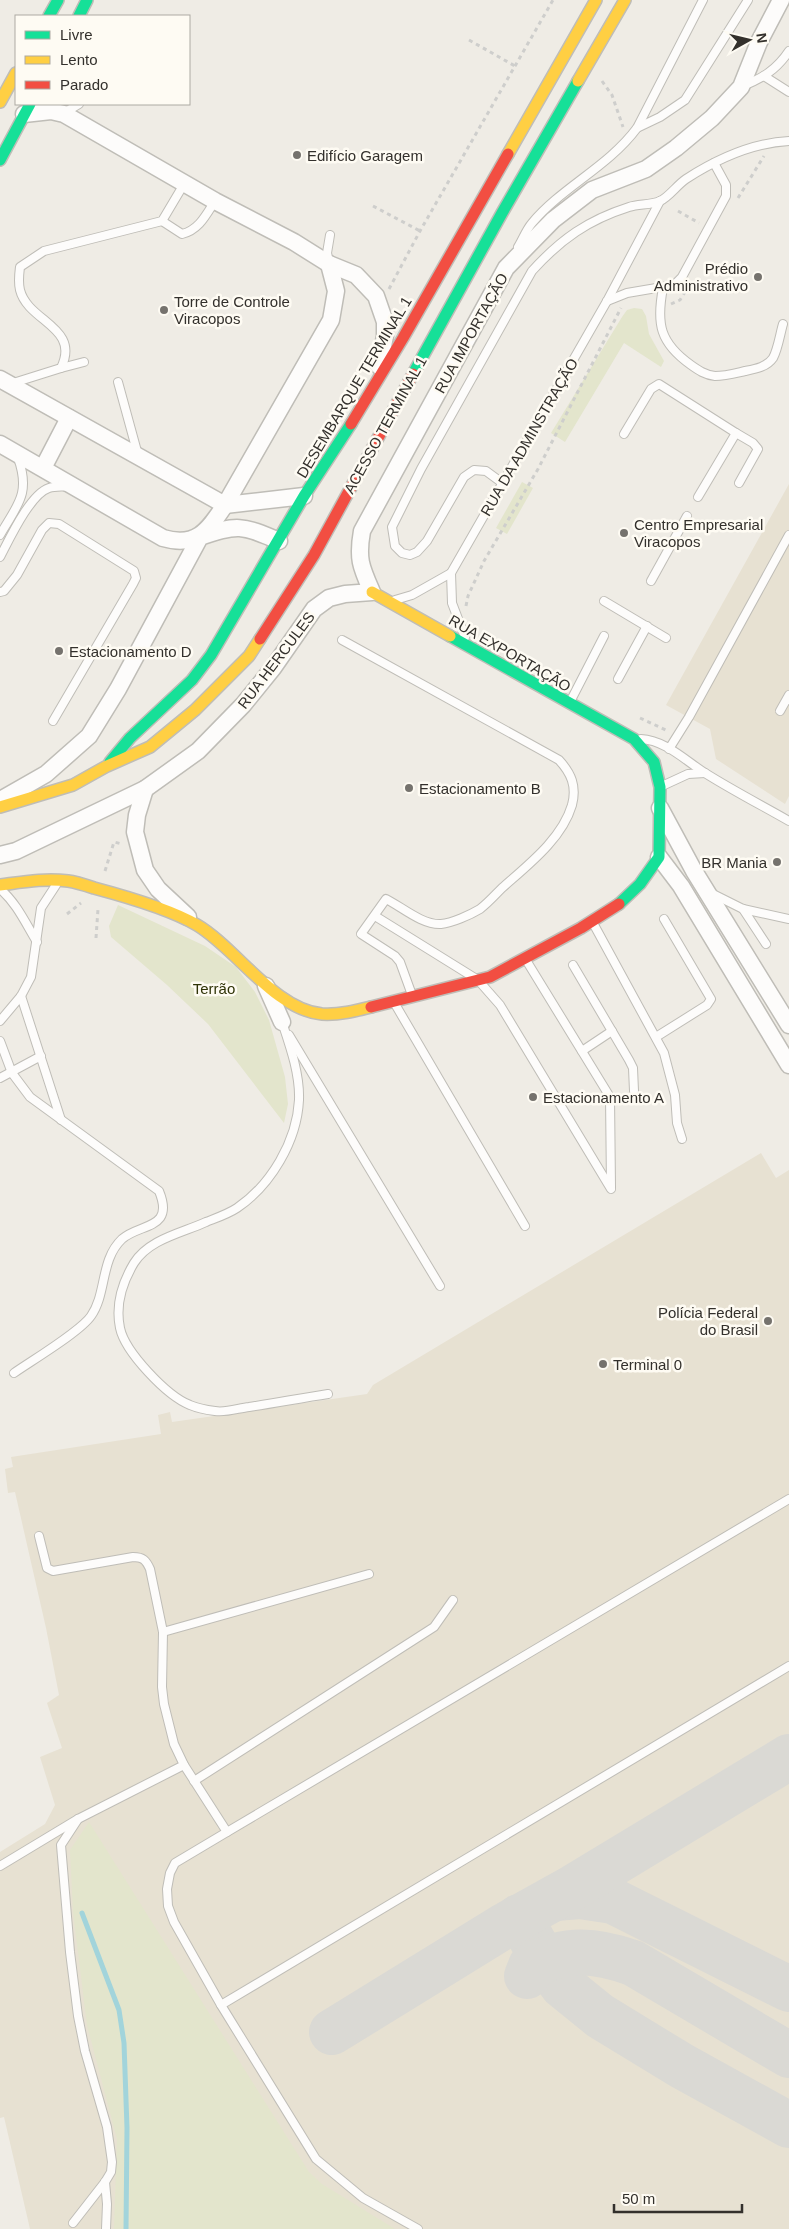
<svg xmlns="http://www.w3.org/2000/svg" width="789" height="2229" viewBox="0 0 789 2229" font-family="Arial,sans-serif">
<rect width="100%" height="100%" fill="#efece5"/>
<g fill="#e7e1d2">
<path d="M789,484V796L785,804L716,759L710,729L666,705Z"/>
<path d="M761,1153L776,1178L789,1170V2229H30L4,2117L0,2118V1852L45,1824L55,1805L40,1757L62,1748L47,1703L59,1695L46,1628L15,1492L8,1493L5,1469L13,1467L11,1457L161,1434L158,1415L170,1412L172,1422L367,1394L373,1385Z"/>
</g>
<g fill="#e3e5cc">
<path d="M634,308L642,309L646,316L649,334L664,361L661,367L624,343L565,442L551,433L622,317L627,310Z"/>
<path d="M522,482L533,488L507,534L496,528Z"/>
<path d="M118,905L205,946L236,967L255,992L269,1020L285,1077L288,1104L284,1123L208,1024L167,985L111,937L109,926Z"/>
<path d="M89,1822L309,2172L322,2184L395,2229H114L117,2139L87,2025L73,1912L70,1850Z"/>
</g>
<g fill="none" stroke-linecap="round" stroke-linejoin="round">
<path stroke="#a2d4db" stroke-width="5" d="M82,1913L119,2010L124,2043L127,2128L126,2229"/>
<g stroke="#dad9d4" stroke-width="46">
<path d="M555,1898L580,1896L613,1901L789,1989"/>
<path d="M519,1917L543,1959L563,1986L600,2016L682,2066L789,2125"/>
<path d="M527,1976L531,1966C566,1947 596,1950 633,1963L789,2055"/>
<path d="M332,2032L504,1926L574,1887L789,1757"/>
</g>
<defs>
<g id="lane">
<path d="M764,76L789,92"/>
<path d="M743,86C763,78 777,69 789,51"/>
<path d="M64,113L79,104"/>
<path d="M637,128L660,117L685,100L748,0"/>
<path d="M162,221L182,234C199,230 206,215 215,201"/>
<path d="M518,247C523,239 526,230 532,223C562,187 608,167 637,128L703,0"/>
<path d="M329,262L327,253L330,235"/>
<path d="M663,288C656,324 660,343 691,365C698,370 705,375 715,376C725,376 736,373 745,371C755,369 767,367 773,358C778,349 780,334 783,324"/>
<path d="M607,301L627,293L674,285L682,277L726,196V185L714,163"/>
<path d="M61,368L84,362"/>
<path d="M118,382L138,455"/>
<path d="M10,384L61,368C81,327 28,322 20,290C18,282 19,275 20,267L44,251L162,221L184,184"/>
<path d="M736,433L753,443L758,449L739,483"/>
<path d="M624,434L651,389L659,384L736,433L698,497"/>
<path d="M501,482L486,471L474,470L464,477L427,541L417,552L410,555L402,553L395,546L392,527L421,469L532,271C561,239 588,220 629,207C639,204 651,205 660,201C669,197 677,185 686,179C717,159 752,143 789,141"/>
<path d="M0,535C17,505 31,494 18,458"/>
<path d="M0,557C9,540 30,494 49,488C55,486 63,487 69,486"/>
<path d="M651,581L687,516"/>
<path d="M0,592L4,591L17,575L42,530L49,523L59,524L134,571L136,578L133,584L53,721"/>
<path d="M395,600L412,595L451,573"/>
<path d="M604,601L666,638"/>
<path d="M465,637L452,603L451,573L607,301L660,201"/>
<path d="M342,640L559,760C571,773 577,786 572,805C562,839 528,865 502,888C495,895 488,903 480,909C470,915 452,923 441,924C422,925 402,907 386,899L361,934L395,956L400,962L412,995"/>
<path d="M618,679L647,626"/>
<path d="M570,702L604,636"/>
<path d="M780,711L789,695"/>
<path d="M641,739C665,740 686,761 705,773C732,790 761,805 789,821"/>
<path d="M669,749L689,717L789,535"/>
<path d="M662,786L688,774L705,773"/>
<path d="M0,889C16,902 26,924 37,942"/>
<path d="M711,893L743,909L789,919"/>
<path d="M743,909L766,944"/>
<path d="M375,916L478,980L500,1005L611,1189"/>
<path d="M593,923L664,1053L675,1095L677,1123L682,1139"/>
<path d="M526,960L610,1097L611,1187"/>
<path d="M573,965L629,1060L633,1068L634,1091"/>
<path d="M21,996L61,1120"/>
<path d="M395,1004L525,1226"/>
<path d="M0,1021L21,996L31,977L41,908L56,885"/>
<path d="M282,1022C290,1046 300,1074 299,1100C297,1141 271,1185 237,1208C228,1214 216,1218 206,1222C182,1233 149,1239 134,1263C122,1283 115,1304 120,1328C125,1352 167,1396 190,1405C197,1408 207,1410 215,1411C226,1413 239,1408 249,1407C275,1403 302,1398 328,1394"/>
<path d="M289,1035L440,1286"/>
<path d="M656,1037L707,1005L711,999L664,919"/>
<path d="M0,1041L12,1073L30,1097L159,1191C175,1230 140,1223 122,1239C100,1260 107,1293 91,1316C80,1332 31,1361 14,1373"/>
<path d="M582,1051L612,1031"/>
<path d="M0,1078L41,1056"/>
<path d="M39,1536L47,1568L53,1571L133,1557C143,1557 146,1560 150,1569L163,1632L162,1687L164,1704L174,1744L184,1765L227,1832L175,1863L170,1873L167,1889L168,1906L174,1922L221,2005L316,2159L363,2198L418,2229"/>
<path d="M163,1632L369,1574"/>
<path d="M194,1781L434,1627L453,1600"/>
<path d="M227,1832L789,1499"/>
<path d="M0,1866L78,1819L184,1765"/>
<path d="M221,2005L789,1666"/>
<path d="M105,2182L107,2204L106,2229"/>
<path d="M73,2223L105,2182L111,2172L112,2162L107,2127L85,2051L78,2016L70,1952L61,1845L78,1819"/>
</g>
<g id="street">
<path d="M24,114L51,111L64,114L215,201L294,242L329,264L356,275L376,296L385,322V336L379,366"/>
<path d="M0,379L225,505L304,496"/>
<path d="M0,444L163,538C197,548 208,530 225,505L331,320L336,291L329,264"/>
<path d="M43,468L69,418"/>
<path d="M145,789L137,815L135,832L145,870L158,889L188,917"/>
<path d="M4,798L46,774L89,736L118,689L200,537C237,524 242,525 279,541"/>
<path d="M660,808L694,871L789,1025"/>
<path d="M0,855L16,851L145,789L198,751L243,705L273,668L314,609L329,598L345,594L372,592C361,567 357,559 362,531L506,268L553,220L592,190L646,169L676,148L712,118L741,87L759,42L781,0"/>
<path d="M659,857L681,886L789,1065"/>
<path d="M266,986L282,1022"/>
</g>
<g id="fast">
<path d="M49,16L58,0"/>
<path d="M79,16L87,0"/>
<path d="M0,160L30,104"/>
<path d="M413,374L502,213L578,81"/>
<path d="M450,636L634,739L654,762L660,787L659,857L640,884L619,904"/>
<path d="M110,762L130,738L192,680L211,655L304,496L351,424"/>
</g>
<g id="slow">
<path d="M578,81L625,0"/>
<path d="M0,102L16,73"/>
<path d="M508,154L596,0"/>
<path d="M372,592L450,636"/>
<path d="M0,807L73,785L107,766L150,747L195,710L249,656L260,639"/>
<path d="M0,885C23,882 45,878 68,881C76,882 85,885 94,888C124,896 170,909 197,925C236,948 275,1010 322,1014C339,1015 355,1011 371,1007"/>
</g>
<g id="jam">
<path d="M351,424L403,338L508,154"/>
<path d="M260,639L314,555L413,374"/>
<path d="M371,1007L490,977L581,928L619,904"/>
</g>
</defs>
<use href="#lane" stroke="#bfbdb7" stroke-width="10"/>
<use href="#street" stroke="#bfbdb7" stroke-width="19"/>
<use href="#fast" stroke="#bfbdb7" stroke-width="14"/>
<use href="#slow" stroke="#bfbdb7" stroke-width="14"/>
<use href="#jam" stroke="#bfbdb7" stroke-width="14"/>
<g stroke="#cececc" stroke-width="3" stroke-dasharray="4 4" stroke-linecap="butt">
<path d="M469,40L515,66"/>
<path d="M602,81L612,95L623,127"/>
<path d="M738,198L764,156"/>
<path d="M373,206L420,231"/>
<path d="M678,211L699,223"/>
<path d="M389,289L420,231L553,0"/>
<path d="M671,304L680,300L685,292"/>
<path d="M466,606L468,596L484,561L538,469L621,308"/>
<path d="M640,718L668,731"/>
<path d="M105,871L114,842L122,844"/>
<path d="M67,914L81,903"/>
<path d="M96,938L98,909"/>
</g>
<use href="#lane" stroke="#fdfcfb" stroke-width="8"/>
<use href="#street" stroke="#fdfcfb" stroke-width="16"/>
<use href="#fast" stroke="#16e098" stroke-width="11"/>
<use href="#slow" stroke="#ffcf43" stroke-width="11"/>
<use href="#jam" stroke="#f24e42" stroke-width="11"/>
</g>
<g fill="#75726d" stroke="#fefbf3" stroke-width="2">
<circle cx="297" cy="155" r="5"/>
<circle cx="758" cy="277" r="5"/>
<circle cx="164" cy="310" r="5"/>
<circle cx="624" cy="533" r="5"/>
<circle cx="59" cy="651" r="5"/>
<circle cx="409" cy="788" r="5"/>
<circle cx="777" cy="862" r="5"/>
<circle cx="533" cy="1097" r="5"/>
<circle cx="768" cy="1321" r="5"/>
<circle cx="603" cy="1364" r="5"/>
</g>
<g text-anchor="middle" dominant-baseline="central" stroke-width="5" stroke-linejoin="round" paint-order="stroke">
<g font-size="15" fill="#33302c" stroke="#fefbf3" text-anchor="start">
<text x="307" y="155">Edifício Garagem</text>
<text x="748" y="268" text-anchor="end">Prédio<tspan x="748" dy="17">Administrativo</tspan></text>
<text x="174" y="301">Torre de Controle<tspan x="174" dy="17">Viracopos</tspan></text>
<text x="634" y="524">Centro Empresarial<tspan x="634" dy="17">Viracopos</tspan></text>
<text x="69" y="651">Estacionamento D</text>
<text x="419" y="788">Estacionamento B</text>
<text x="767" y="862" text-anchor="end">BR Mania</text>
<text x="543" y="1097">Estacionamento A</text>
<text x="758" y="1312" text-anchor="end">Polícia Federal<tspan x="758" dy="17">do Brasil</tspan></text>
<text x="613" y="1364">Terminal 0</text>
</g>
<g font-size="15" fill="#33302c" stroke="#fefbf3">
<text transform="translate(471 333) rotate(-61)">RUA IMPORTAÇÃO</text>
<text transform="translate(354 387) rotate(-59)">DESEMBARQUE TERMINAL 1</text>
<text transform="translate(385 425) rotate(-61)">ACESSO TERMINAL 1</text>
<text transform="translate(529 437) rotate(-60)">RUA DA ADMINSTRAÇÃO</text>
<text transform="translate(510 653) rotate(30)">RUA EXPORTAÇÃO</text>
<text transform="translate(276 660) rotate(-53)">RUA HERCULES</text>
</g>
<g font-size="15" fill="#2f3307" stroke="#fefbf3">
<text x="214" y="988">Terrão</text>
</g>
</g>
<rect x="15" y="15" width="175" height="90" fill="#fefbf3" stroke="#adaaa3"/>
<rect x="25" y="31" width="25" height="8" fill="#16e098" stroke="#adaaa3"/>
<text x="60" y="40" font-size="15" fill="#33302c">Livre</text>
<rect x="25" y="56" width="25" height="8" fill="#ffcf43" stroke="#adaaa3"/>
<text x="60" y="65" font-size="15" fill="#33302c">Lento</text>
<rect x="25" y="81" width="25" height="8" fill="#f24e42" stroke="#adaaa3"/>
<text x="60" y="90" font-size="15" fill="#33302c">Parado</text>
<g transform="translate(749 40) rotate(82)" stroke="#fefbf3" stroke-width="4" paint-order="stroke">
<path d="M0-4L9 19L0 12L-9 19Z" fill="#33302c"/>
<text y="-8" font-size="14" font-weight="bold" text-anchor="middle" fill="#33302c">N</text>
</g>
<path d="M614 2204v8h128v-8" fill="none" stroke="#33302c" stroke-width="2.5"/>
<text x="622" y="2204" font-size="15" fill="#33302c" stroke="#fefbf3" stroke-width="4" paint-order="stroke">50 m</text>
</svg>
